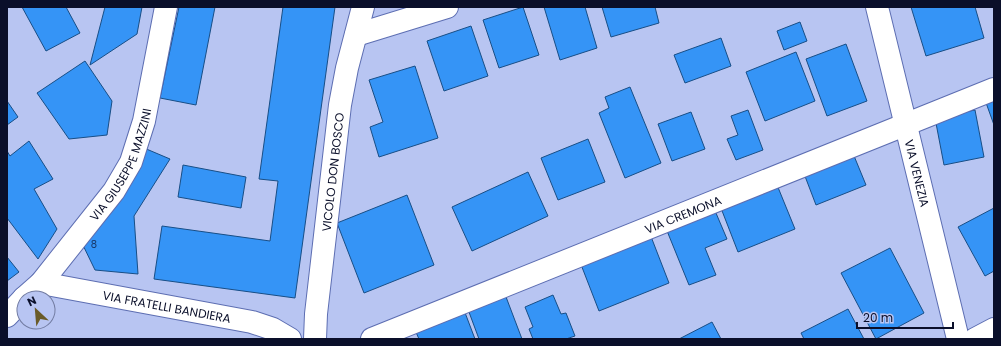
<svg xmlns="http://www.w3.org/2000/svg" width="1001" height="346" viewBox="0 0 1001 346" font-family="Poppins,sans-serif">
<rect width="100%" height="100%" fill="#b8c5f2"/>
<g fill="#3594f6" stroke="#184e86">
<path d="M22,7H66L80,33L46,51Z"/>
<path d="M105,7H142L137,34L90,65Z"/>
<path d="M179,7H215L196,105L160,98Z"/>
<path d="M283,7H335L295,298L154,279L162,226L270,241L278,181L259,179Z"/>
<path d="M523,7L539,55L499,68L483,20Z"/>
<path d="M544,7H585L597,48L560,60Z"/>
<path d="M602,7H655L659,23L611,37Z"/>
<path d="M911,7H975L984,38L926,56Z"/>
<path d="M800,22L807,41L784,50L777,31Z"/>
<path d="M471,26L488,76L444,91L427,41Z"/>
<path d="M721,38L731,66L685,83L674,55Z"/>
<path d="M846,44L867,101L827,116L806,59Z"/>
<path d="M796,52L815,101L765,121L746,72Z"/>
<path d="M85,61L112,101L107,135L69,139L37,93Z"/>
<path d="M415,66L438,138L379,157L370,127L383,122L369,80Z"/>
<path d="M630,87L661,163L625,178L599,113L609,108L605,97Z"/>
<path d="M994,96V125L985,100Z"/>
<path d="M7,101L18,117L7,125Z"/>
<path d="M748,110L763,150L736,160L727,139L738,135L731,116Z"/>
<path d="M975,110L984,157L944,165L935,118Z"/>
<path d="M691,112L705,149L672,161L658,124Z"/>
<path d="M588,139L605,182L558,200L541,158Z"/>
<path d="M29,141L53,179L34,189L57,229L38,259L7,218V151L10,156Z"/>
<path d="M144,148L170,159L134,216L138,274L95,270L80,239Z"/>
<path d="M852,151L866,185L816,205L803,171Z"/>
<path d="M183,165L246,177L241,208L178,197Z"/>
<path d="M528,172L548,216L472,251L452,207Z"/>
<path d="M775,180L795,229L738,252L719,203Z"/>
<path d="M407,195L434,265L364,293L337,223Z"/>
<path d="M713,206L727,239L705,248L716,275L689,285L665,226Z"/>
<path d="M994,208V271L985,276L958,227Z"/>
<path d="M650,234L669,283L599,311L580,262Z"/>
<path d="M890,248L924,313L876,339L841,273Z"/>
<path d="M7,257L19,272L7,281Z"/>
<path d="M503,289L522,339H479L466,304Z"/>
<path d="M553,295L561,314L566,313L575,336L566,339H533L529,329L533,327L525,307Z"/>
<path d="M848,309L864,339H804L801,333Z"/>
<path d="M464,310L475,339H419L415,330Z"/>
<path d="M712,322L721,339H679Z"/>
</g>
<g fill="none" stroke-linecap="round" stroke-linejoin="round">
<defs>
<g id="pedestrian">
<path id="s1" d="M315,339L316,314L340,105L347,68L363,7"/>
</g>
<g id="minor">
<path id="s2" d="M877,7L958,339"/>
<path d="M356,35L447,7"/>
<path id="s3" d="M41,283L252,322L273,329L290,339"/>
<path id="s4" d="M24,298L41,283L114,191L131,162L144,121L166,7"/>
<path d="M7,316L24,298"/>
<path id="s5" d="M372,339L994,89"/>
<path d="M975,339L994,329"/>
</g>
</defs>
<use href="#pedestrian" stroke="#5d6eb2" stroke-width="24"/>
<use href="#minor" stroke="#5d6eb2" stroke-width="24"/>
<use href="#pedestrian" stroke="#fff" stroke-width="22"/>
<use href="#minor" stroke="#fff" stroke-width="22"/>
</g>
<g text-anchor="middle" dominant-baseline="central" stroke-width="3.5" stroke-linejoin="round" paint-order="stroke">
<g font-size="10" fill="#15305d">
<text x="94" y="244">8</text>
</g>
<g font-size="12" fill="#0a0f2a" stroke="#b8c5f2">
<text stroke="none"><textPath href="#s4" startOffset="167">VIA GIUSEPPE MAZZINI</textPath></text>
<text stroke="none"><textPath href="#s1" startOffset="168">VICOLO DON BOSCO</textPath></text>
<text stroke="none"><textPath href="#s2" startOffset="171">VIA VENEZIA</textPath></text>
<text stroke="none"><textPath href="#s5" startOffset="335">VIA CREMONA</textPath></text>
<text stroke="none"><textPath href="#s3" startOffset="128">VIA FRATELLI BANDIERA</textPath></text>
</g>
</g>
<rect width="1001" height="346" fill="none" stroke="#0a0f2a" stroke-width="16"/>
<g transform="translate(36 310) rotate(334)"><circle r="19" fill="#b8c5f2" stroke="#727ca2"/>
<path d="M0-3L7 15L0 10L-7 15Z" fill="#6a5b28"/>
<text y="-6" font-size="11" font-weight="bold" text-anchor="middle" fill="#0a0f2a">N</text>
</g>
<path d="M857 322v6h96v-6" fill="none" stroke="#0a0f2a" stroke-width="2"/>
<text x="863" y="322" font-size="12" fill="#0a0f2a" stroke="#b8c5f2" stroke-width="3" paint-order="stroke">20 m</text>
</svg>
